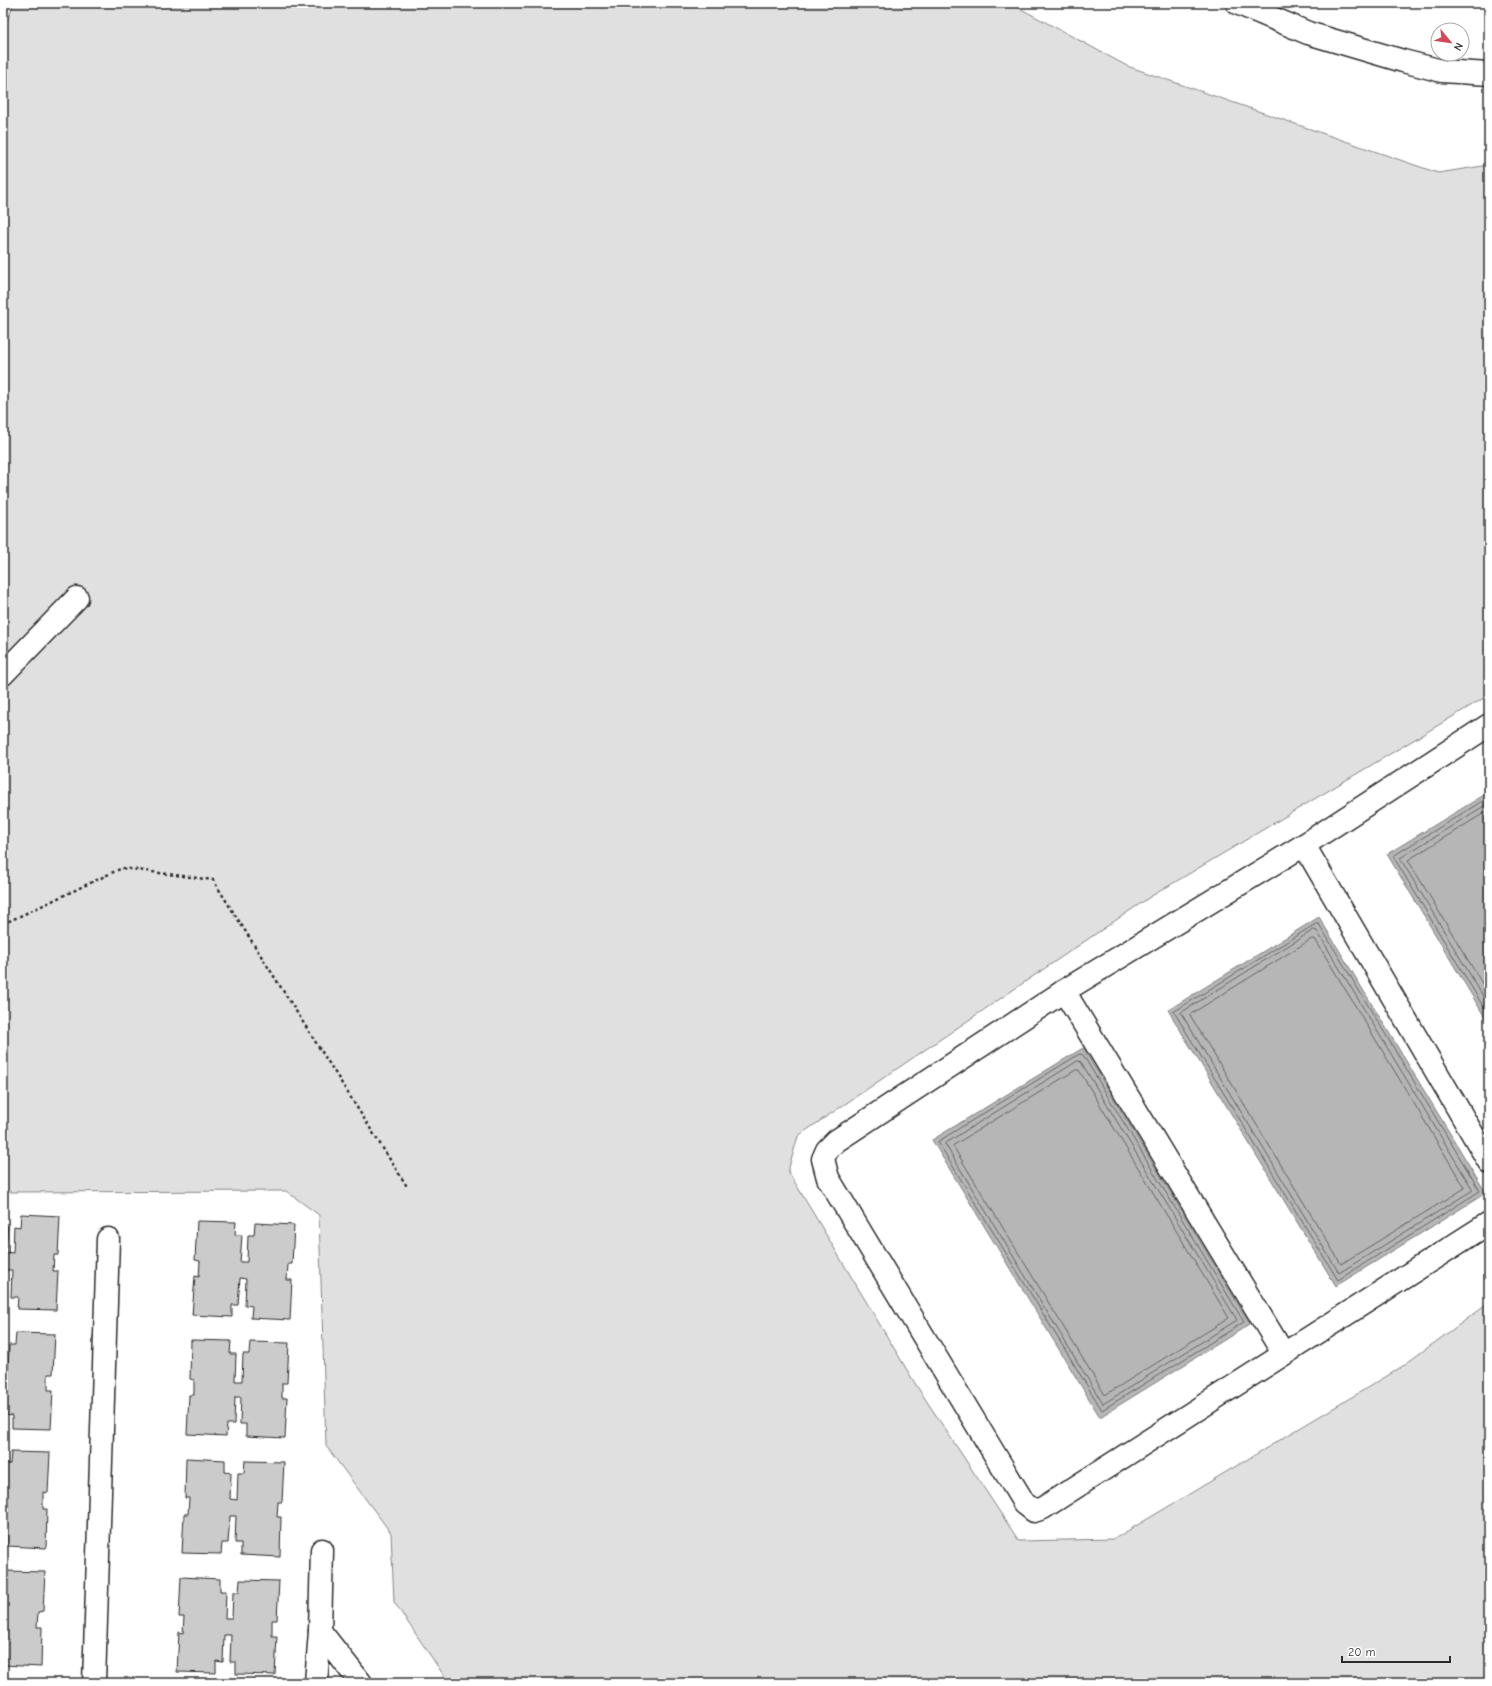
<svg xmlns="http://www.w3.org/2000/svg" width="1492" height="1686" viewBox="0 0 1492 1686" font-family="'Comic Neue',sans-serif">
<rect width="100%" height="100%" fill="#fff"/>
<filter id="ink" filterUnits="userSpaceOnUse"><feTurbulence type="fractalNoise" baseFrequency=".025" numOctaves="2"/><feDisplacementMap in="SourceGraphic" scale="8" xChannelSelector="R" yChannelSelector="G"/><feConvolveMatrix kernelMatrix="1 2 1 2 8 2 1 2 1" color-interpolation-filters="sRGB"/></filter>
<g filter="url(#ink)">
<path fill="#e0e0e0" stroke="#868686" d="M14,3H1010L1127,66L1438,173L1489,165V695L1150,897L798,1136L788,1171L916,1385L1019,1541L1114,1539L1397,1370L1489,1303V1683H449L394,1602L391,1533L326,1446L319,1215L286,1191L3,1192V31Z"/>
<g fill="#b6b6b6" stroke="#7e7e7e">
<path d="M1489,792V1024L1387,854Z"/>
<path d="M1319,917L1486,1193L1336,1286L1168,1010Z"/>
<path d="M1083,1048L1250,1324L1100,1417L932,1140Z"/>
</g>
<g fill="none" stroke-linecap="round" stroke-linejoin="round">
<g stroke="#636363" stroke-width="1">
<path d="M1489,797L1393,856L1489,1016"/>
<path d="M1489,803L1400,858L1489,1006"/>
<path d="M1489,810L1408,860L1489,995"/>
<path d="M1316,924H1319L1480,1191L1338,1280L1174,1012Z"/>
<path d="M1314,930L1317,931L1473,1190L1339,1273L1181,1013Z"/>
<path d="M1312,939H1315L1465,1188L1341,1264L1190,1015Z"/>
<path d="M1080,1054L1083,1055L1244,1322L1102,1410L938,1142Z"/>
<path d="M1078,1061L1081,1062L1237,1320L1103,1404L945,1144Z"/>
<path d="M1076,1070H1079L1229,1318L1105,1395L953,1146Z"/>
</g>
</g>
<g fill="#cbcbcb" stroke="#2b2b2b">
<path d="M21,1214L60,1216L58,1255H54L53,1271H58L56,1310L17,1309L18,1297H11L12,1270H6L3,1296V1226H8L6,1252L13,1253L14,1226L20,1227Z"/>
<path d="M197,1221L236,1222L235,1235H242L240,1262H247L248,1235H254L255,1223L294,1225L292,1264H288L287,1280H292L290,1320L251,1318L252,1306L245,1305L246,1279L240,1278L238,1305H232V1317L192,1315L195,1276L199,1277L200,1261L195,1260Z"/>
<path d="M16,1333L55,1334L53,1374H48V1390H53L51,1429L12,1428V1416L6,1415L7,1389L3,1388V1371L8,1372L9,1345H15Z"/>
<path d="M191,1340L231,1341L230,1354H236L235,1381H242L243,1354H249L250,1342L289,1343L287,1383H282V1398H287L285,1438L246,1436V1424H240L241,1397H235L234,1424H227L226,1436L187,1434L189,1395H194V1380L190,1379Z"/>
<path d="M11,1452L50,1453L48,1493L43,1492V1509H47L46,1548L7,1546V1535L3,1534L4,1463L10,1464Z"/>
<path d="M186,1458L225,1460V1472L231,1473L230,1499L237,1500L238,1473H244L245,1461L284,1462L282,1502H278L277,1517H281L280,1557L241,1555V1543H235L236,1516H230L228,1543H222L221,1554L182,1553L184,1514H188L189,1498H185Z"/>
<path d="M5,1571L45,1572L43,1611L38,1612L37,1627H42L41,1667L3,1665V1583H5Z"/>
<path d="M181,1577L220,1579V1591H226L225,1618H232L233,1592H239L240,1580L279,1581L277,1620H272V1636H277L275,1675L236,1674V1662H230L231,1635H224L223,1662L216,1661V1673L177,1672L179,1632L183,1633L184,1617H179Z"/>
</g>
<g fill="none" stroke-linecap="round" stroke-linejoin="round">
<defs>
<g id="minor">
<path d="M1237,3L1308,33L1403,61L1442,71L1489,74"/>
<path d="M3,674L77,598"/>
<path d="M1489,725L1304,845L1064,991L836,1141L827,1150L823,1159L828,1178L1024,1503L1034,1511L1043,1508L1489,1223"/>
<path d="M1304,845L1489,1162"/>
<path d="M1064,991L1283,1353"/>
<path d="M320,1631L361,1683"/>
<path d="M94,1683L108,1239"/>
<path d="M316,1683L320,1631L322,1550"/>
</g>
</defs>
<use href="#minor" stroke="#2b2b2b" stroke-width="25"/>
<path stroke="#2b2b2b" stroke-width="2.5" stroke-dasharray="3 3" stroke-linecap="butt" d="M3,924L122,868L213,880L408,1188"/>
<use href="#minor" stroke="#fff" stroke-width="22"/>
</g>
</g>
<rect width="1492" height="1686" fill="none" stroke="#fff" stroke-width="16"/>
<rect x="8" y="8" width="1476" height="1670" fill="none" stroke="#2b2b2b" stroke-width="1.5" filter="url(#ink)"/>
<g transform="translate(1450 42) rotate(119)"><circle r="19" fill="#ffffff" stroke="#aaaaaa"/>
<path d="M0-3L7 15L0 10L-7 15Z" fill="#d1495b"/>
<text y="-6" font-size="11" font-weight="bold" text-anchor="middle" fill="#2b2b2b">N</text>
</g>
<path d="M1342 1656v6h108v-6" fill="none" stroke="#2b2b2b" stroke-width="2"/>
<text x="1348" y="1656" font-size="12" fill="#2b2b2b" stroke="#ffffff" stroke-width="3" paint-order="stroke">20 m</text>
</svg>
